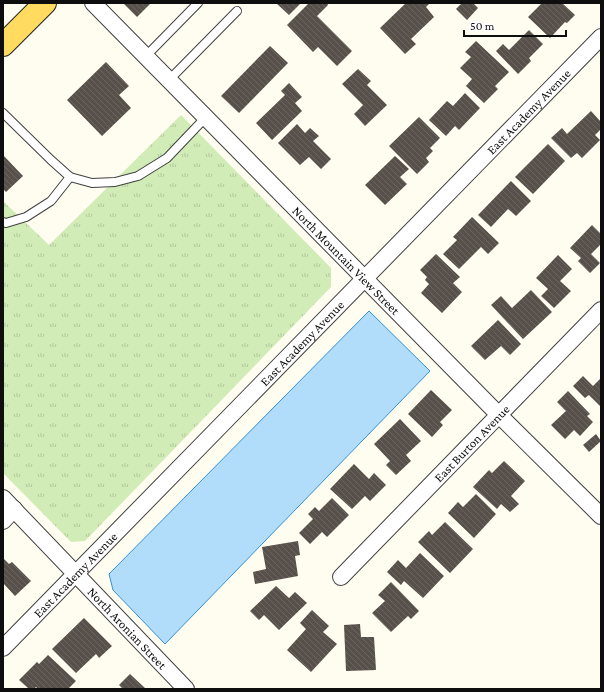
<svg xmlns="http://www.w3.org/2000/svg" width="604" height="692" viewBox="0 0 604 692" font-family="'Crimson Pro',serif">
<defs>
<pattern id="grass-tufts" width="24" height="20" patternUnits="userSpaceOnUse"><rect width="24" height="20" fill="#d1ecb7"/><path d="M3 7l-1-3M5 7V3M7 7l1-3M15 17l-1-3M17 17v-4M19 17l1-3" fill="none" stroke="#b2c99c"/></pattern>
<pattern id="building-back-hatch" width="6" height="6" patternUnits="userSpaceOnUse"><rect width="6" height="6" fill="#58504a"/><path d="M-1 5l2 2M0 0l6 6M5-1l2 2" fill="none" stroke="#6b6560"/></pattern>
</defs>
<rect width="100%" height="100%" fill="#fffcf0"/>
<path fill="url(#grass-tufts)" d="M181,115L331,268V287L85,541L71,542L3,473V201L49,245Z"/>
<path fill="#b1ddfa" stroke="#3491d5" d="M369,311L430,371L165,644L113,590L109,574Z"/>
<g fill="url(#building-back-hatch)">
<path d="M123,3H151L137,17Z"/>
<path d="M276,3H301L289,15Z"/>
<path d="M309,3H327L328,5L317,16L352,51L337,66L318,47L313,52L287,25Z"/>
<path d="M406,3H430L426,7L434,17L411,39L416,44L405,54L380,28Z"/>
<path d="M462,3H473L478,8L467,20L456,9Z"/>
<path d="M542,3H562L575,15L567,23L565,22L550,38L528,17Z"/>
<path d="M529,30L543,44L529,58L531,61L518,74L496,51L503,44L509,50Z"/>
<path d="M476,41L509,72L495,86L498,89L484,103L466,86L472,79L460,68L471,57L465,52Z"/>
<path d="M270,46L288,63L239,113L221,96Z"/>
<path d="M106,62L129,86L119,95L131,108L102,136L67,100Z"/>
<path d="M358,69L371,81L367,85L387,105L365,126L354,114L363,105L342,84Z"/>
<path d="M289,83L302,97L295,103L302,111L272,140L256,123L285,95L281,91Z"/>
<path d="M465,93L480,108L459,130L455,126L446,136L429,120L447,101L453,106Z"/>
<path d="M591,111L601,122V129L595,135L600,140L582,158L577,153L571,158L551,138L562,128L567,134Z"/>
<path d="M419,117L440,138L430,148L433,151L426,158L429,162L417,174L389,146Z"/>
<path d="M297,124L305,133L310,128L319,136L313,141L331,159L321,169L309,157L300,165L278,143Z"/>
<path d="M548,144L565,161L533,194L515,177Z"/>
<path d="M3,155L23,176L6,192L3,189Z"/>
<path d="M395,156L409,169L400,177L407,184L385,205L365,185Z"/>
<path d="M511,181L531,201L516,216L508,209L491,227L478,215Z"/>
<path d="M472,217L499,243L488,254L481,247L459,269L443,254L457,240L453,237Z"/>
<path d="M592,225L601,234V244L591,254L600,263L590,273L578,261L581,258L570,248Z"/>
<path d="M436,254L460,277L453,283L462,292L442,313L421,293L429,284L425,280L427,277L420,270Z"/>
<path d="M558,255L572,269L560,281L571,291L554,308L541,296L548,289L536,278Z"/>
<path d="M531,290L552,312L523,339L491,305L501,296L512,308Z"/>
<path d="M498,320L521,344L510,355L501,346L485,360L471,346Z"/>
<path d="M583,376L593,386L601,378L600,406L589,395L585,398L573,386Z"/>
<path d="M431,390L452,410L440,422L443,425L432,437L408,414Z"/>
<path d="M568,391L590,414L587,416L593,422L580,436L574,430L565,439L551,425L566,411L557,402Z"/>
<path d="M400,419L421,441L406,455L411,461L396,475L386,465L390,461L374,444Z"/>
<path d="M596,434L601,441L589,452L583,445Z"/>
<path d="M504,461L525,481L511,496L519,504L510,512L501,504L497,509L473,487L489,470L492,473Z"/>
<path d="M354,464L369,479L374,473L386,485L370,501L365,496L352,509L330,489Z"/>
<path d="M476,494L496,514L474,538L448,513L458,502L463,507Z"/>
<path d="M332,498L349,515L327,537L322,532L310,544L299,533L313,519L308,514L315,507L319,511Z"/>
<path d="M445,522L473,549L450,573L418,542L429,531L432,535Z"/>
<path d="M298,541L300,555L295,556L298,576L255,584L253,572L266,569L262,547Z"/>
<path d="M420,553L444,576L423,598L404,581L401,585L387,572L398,560L406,568Z"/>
<path d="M3,558L9,564L12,562L31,581L15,596L3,583Z"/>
<path d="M391,582L419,611L411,619L408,616L391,632L372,613L385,601L378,595Z"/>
<path d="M276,586L289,598L295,592L307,603L279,630L264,615L259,620L250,611Z"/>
<path d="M312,610L329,626L323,632L337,644L311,672L287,650L306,629L300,623Z"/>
<path d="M84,618L112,646L99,658L96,654L76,673L52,649Z"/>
<path d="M360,624L361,637H374L376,670L346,671L344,625Z"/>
<path d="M48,655L76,681L68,689H38L36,687L34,689H29L19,680L37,662L39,664Z"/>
<path d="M130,674L146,689H123L119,685Z"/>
</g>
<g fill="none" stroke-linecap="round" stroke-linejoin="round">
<defs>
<g id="service">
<path d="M146,56L198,3"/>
<path d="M169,80L237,11"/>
<path d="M3,113L51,160L70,177L92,183L115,182L138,176L167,158L206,117"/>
<path d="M3,222L6,223L26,217L51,201L70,177"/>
</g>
<g id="minor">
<path id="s1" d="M93,3L499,415L601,516"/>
<path id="s2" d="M3,498L186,689"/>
<path d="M3,521L14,509"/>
<path id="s3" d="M341,577L601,310"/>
<path id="s4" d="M3,648L601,37"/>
</g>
<path id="primary" d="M3,45L45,3"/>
</defs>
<use href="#service" stroke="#414141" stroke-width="10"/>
<use href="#minor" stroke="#414141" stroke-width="18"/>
<use href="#primary" stroke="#1f1f1f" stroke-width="24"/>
<use href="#service" stroke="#fff" stroke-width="8"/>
<use href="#minor" stroke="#fff" stroke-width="16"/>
<use href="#primary" stroke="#ffdc60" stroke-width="22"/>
</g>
<g text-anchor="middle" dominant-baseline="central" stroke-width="4" stroke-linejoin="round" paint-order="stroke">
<g font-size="13" fill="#0e0e0e" stroke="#fff">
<text stroke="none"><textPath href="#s4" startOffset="751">East Academy Avenue</textPath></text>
<text stroke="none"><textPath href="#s1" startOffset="361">North Mountain View Street</textPath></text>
<text stroke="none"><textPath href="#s4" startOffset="427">East Academy Avenue</textPath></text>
<text stroke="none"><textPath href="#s3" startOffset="187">East Burton Avenue</textPath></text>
<text stroke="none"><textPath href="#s4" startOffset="103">East Academy Avenue</textPath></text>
<text stroke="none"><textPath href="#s2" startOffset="180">North Aronian Street</textPath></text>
</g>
</g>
<rect width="604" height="692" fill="none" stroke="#0e0e0e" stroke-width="8"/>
<path d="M464 30v6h102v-6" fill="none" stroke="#0e0e0e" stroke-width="2"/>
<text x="470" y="30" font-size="12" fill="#0e0e0e" stroke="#ffffff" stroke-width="3" paint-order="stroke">50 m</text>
</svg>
